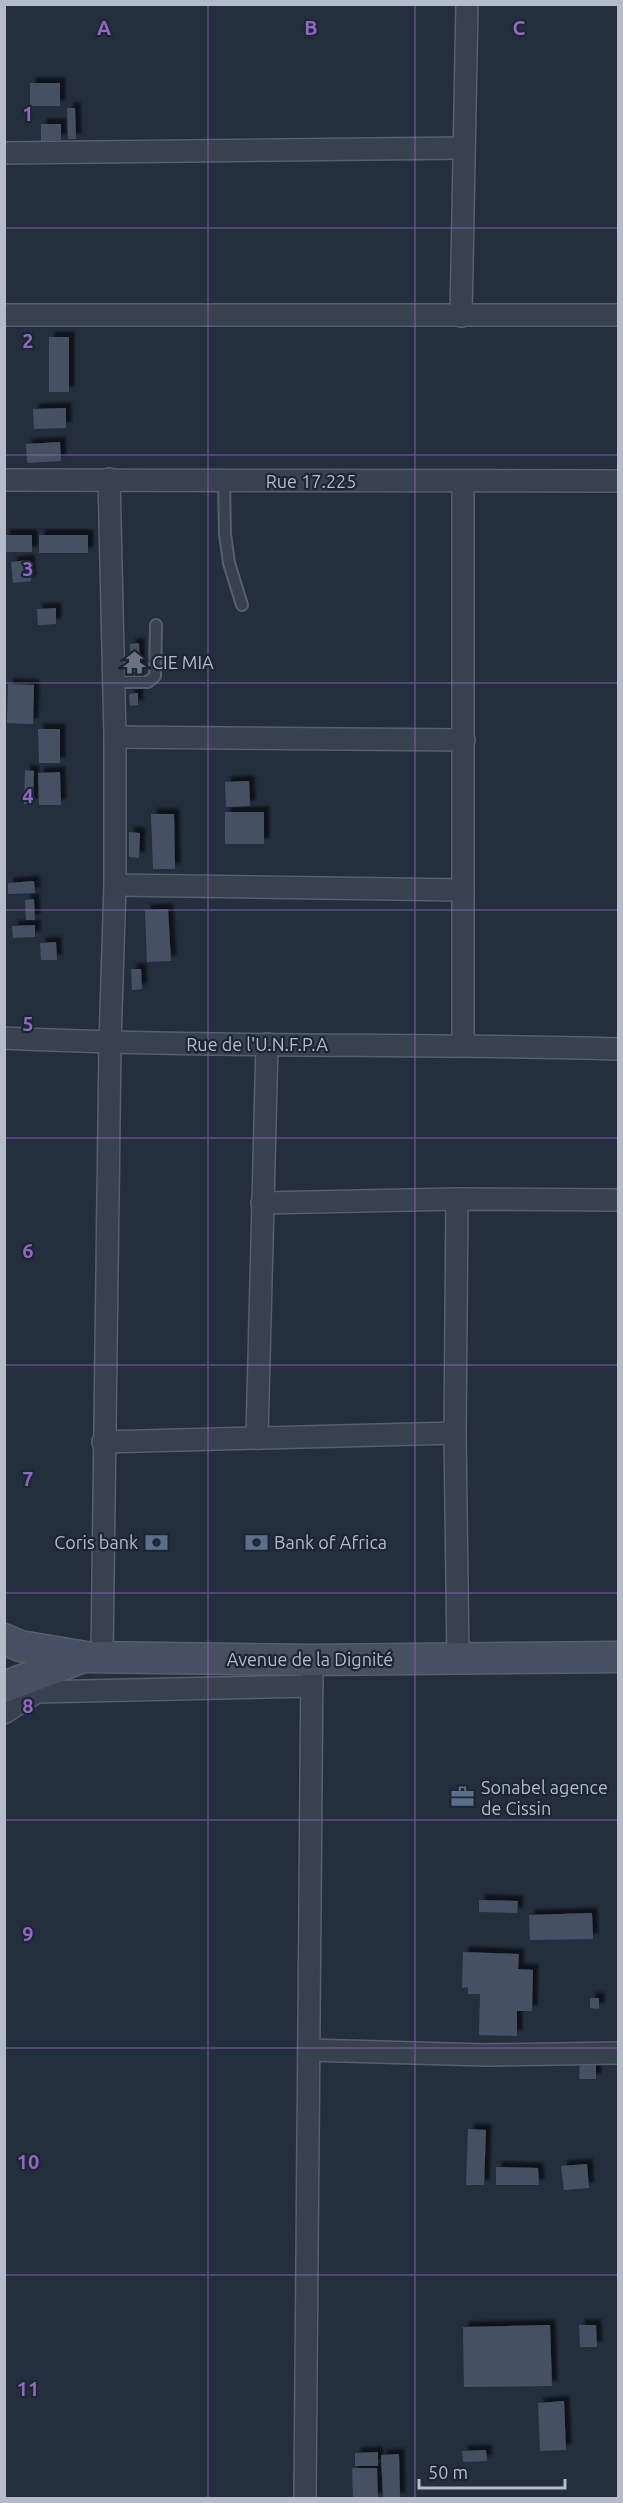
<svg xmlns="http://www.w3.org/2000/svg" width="623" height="2503" viewBox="0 0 623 2503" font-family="Ubuntu,sans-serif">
<defs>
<filter id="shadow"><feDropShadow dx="5.5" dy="-5.5" stdDeviation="1.5" flood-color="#0009"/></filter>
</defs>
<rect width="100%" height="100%" fill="#242f3e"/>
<g fill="#455162" filter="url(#shadow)">
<rect x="30" y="83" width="30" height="23"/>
<path d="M67,108H75L76,139H68Z"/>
<path d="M41,124H61V140L41,141Z"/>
<rect x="49" y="337" width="20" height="55"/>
<path d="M66,408V428L34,429L33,409Z"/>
<path d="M60,442L61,461L27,463L26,444Z"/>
<rect x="4" y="535" width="28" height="17"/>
<rect x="39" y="535" width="49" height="18"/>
<path d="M29,560L31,581L13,583L11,562Z"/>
<path d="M56,608V624L38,625L37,609Z"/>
<path d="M139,643L140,672H130V644Z"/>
<path d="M8,684L34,685L33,724L7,723Z"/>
<path d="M138,693V705L130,706L129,694Z"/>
<path d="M38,729H60V763H39Z"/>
<path d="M25,770L34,771L33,804H24Z"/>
<path d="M60,772L61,805H39L38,773Z"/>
<path d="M249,781L250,806L226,807L225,782Z"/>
<rect x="225" y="812" width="39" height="32"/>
<path d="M151,814H174L175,869H153Z"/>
<path d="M129,832L140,833L139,858L129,857Z"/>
<path d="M34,881L35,893L8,894V883Z"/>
<path d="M34,899L35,920H26L25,900Z"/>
<path d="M168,909L171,961L147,962L145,910Z"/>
<path d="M35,925V937L13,938L12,926Z"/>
<path d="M56,942L57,960H41L40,943Z"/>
<path d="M131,969H141L142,989L132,990Z"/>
<path d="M479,1900L518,1901L517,1913L479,1912Z"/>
<path d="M592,1913L593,1939L530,1940L529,1915Z"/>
<path d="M463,1952L519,1954L518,1969L533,1970L532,2011H517V2036L479,2035L480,1994H468V1987L462,1988Z"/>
<path d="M590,1998H599V2009L590,2008Z"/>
<path d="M580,2062L596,2063V2079H579Z"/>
<path d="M468,2129L486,2130L484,2185H466Z"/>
<path d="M587,2164L589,2188L564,2190L561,2166Z"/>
<path d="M496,2167L538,2168L539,2185H496Z"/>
<path d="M550,2325L552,2386L464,2387L463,2327Z"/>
<path d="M579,2325H596L597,2347H580Z"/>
<path d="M564,2401L566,2450L540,2451L538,2403Z"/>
<path d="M486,2450L487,2461L463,2462L462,2451Z"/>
<path d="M378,2452V2466H355V2453Z"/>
<path d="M399,2454L400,2498H383L381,2455Z"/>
<path d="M352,2468H377L378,2498H353Z"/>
</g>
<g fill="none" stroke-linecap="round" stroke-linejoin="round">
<defs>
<g id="lane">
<path d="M224,480L225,534L229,563L242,605"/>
<path d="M113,682H148L155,676L156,625"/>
</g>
<g id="street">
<path d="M4,153L464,148"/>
<path d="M4,315H618"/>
<path d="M461,316L467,4"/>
<path d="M4,480L618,481"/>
<path d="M115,737L464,740"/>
<path d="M115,885L463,890"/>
<path d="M4,1038C209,1048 414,1043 618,1049"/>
<path d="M463,1045V482"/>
<path d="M457,1199L455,1433L458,1659"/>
<path d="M262,1203L457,1199L618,1200"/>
<path d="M257,1438L267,1044"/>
<path d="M103,1442L455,1433"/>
<path d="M102,1656L110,1043L115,885V737L109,479"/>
<path d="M4,1713L37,1692L312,1686"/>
<path d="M309,2050L485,2055L618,2053"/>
<path d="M305,2498L312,1660"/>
</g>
<g id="secondary">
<path d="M4,1639L20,1646L86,1657L312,1660L618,1657"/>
<path d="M4,1687L83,1657"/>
</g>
</defs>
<use href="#lane" stroke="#565f6c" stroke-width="14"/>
<use href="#street" stroke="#565f6c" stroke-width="24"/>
<use href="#secondary" stroke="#565f6c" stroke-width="33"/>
<use href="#lane" stroke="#38414e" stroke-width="10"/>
<use href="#street" stroke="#38414e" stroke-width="21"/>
<use href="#secondary" stroke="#465061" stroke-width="30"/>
</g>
<path fill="none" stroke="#9266c3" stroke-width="1.5" stroke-opacity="0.55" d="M208,4V2498M415,4V2498M4,228H618M4,455H618M4,683H618M4,910H618M4,1138H618M4,1365H618M4,1593H618M4,1820H618M4,2048H618M4,2275H618"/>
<defs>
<symbol id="temple-bare" viewBox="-9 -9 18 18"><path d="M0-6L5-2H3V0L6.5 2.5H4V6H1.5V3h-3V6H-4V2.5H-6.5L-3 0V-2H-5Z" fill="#6b7280" stroke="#1d2633" stroke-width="2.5" paint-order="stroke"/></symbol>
<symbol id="bank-bare" viewBox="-9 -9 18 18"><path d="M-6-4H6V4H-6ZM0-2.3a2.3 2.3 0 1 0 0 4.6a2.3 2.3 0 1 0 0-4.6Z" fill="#5c6f8a" stroke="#1d2633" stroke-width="2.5" paint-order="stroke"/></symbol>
<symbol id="office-bare" viewBox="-9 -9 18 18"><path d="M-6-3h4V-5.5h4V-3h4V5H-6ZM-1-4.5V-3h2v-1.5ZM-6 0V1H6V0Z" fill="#5c6f8a" stroke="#1d2633" stroke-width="2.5" paint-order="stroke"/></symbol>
</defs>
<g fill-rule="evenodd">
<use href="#temple-bare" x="118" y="646" width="33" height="33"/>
<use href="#bank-bare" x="140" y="1526" width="33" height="33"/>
<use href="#bank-bare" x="240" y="1526" width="33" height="33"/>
<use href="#office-bare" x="446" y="1780" width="33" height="33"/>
</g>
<g text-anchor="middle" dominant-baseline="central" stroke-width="4.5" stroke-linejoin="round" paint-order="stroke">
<g font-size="18" fill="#b4bcc9" stroke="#1d2633">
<text x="311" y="481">Rue 17.225</text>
<text x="257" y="1044">Rue de l'U.N.F.P.A</text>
<text x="310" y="1659">Avenue de la Dignité</text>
</g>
<g font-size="18" fill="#b4bcc9" stroke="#1d2633" text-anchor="start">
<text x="152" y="662">CIE MIA</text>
<text x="138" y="1542" text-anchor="end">Coris bank</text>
<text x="274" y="1542">Bank of Africa</text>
<text x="481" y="1787">Sonabel agence<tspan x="481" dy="21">de Cissin</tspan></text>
</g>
</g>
<g font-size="20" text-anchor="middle" font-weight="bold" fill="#9266c3" stroke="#1d2633" stroke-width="4.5" stroke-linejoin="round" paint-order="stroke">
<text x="104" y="35">A</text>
<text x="311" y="35">B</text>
<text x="519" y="35">C</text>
<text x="28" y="121">1</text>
<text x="28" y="348">2</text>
<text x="28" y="576">3</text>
<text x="28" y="803">4</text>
<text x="28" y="1031">5</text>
<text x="28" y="1258">6</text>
<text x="28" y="1486">7</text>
<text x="28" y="1713">8</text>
<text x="28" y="1941">9</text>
<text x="28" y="2169">10</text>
<text x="28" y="2396">11</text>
</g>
<rect width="623" height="2503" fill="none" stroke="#b4bcc9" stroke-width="12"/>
<path d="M419 2479v9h146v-9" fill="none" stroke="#b4bcc9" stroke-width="3"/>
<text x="428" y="2479" font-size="18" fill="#b4bcc9" stroke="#1d2633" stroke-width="4.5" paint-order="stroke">50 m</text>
</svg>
